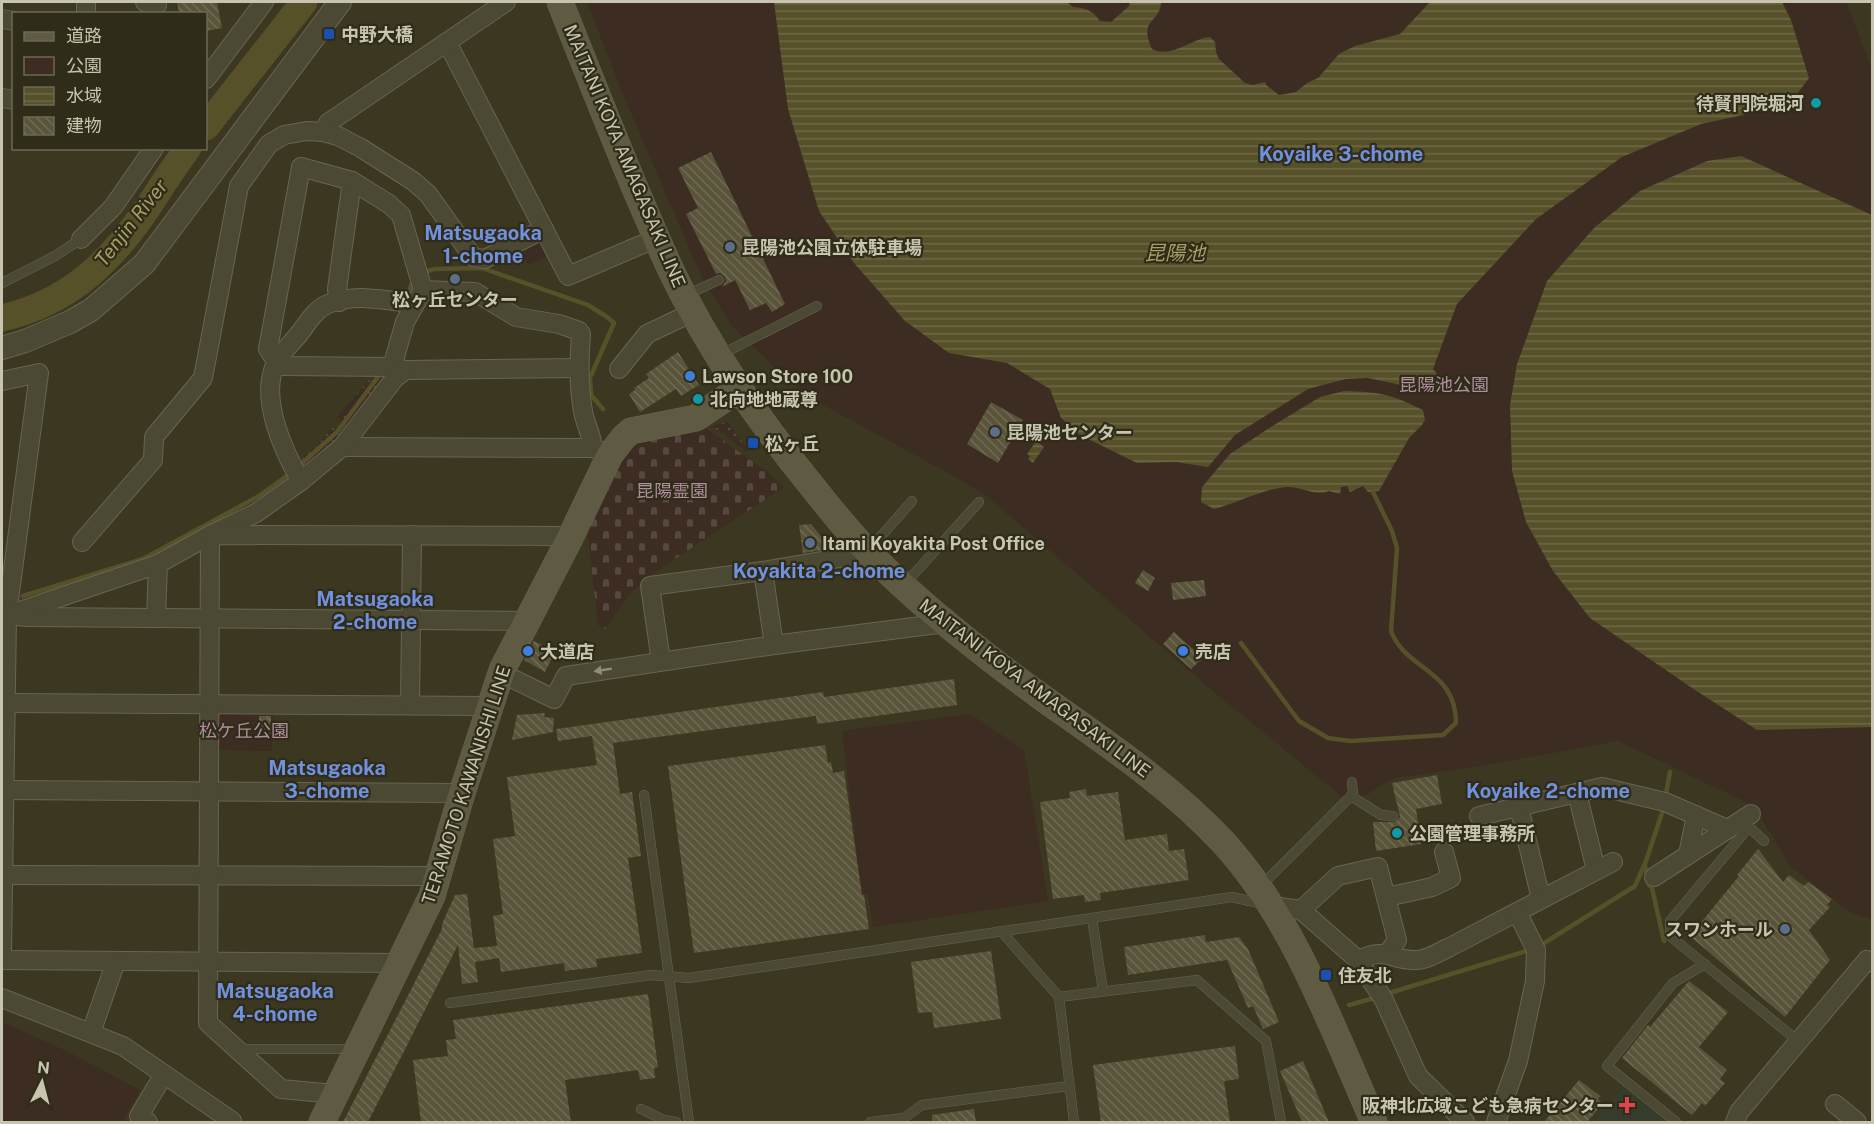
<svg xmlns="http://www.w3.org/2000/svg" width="1874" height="1124" viewBox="0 0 1874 1124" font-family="'Public Sans','Noto Sans JP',sans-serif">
<defs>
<pattern id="grass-dots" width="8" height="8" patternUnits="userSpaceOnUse" patternTransform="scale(1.5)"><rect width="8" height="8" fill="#3c2c22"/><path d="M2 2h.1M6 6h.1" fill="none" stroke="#574940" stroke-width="1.8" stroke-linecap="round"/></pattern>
<pattern id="cemetery-stones" width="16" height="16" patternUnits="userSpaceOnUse" patternTransform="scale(1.5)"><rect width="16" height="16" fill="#3c2c22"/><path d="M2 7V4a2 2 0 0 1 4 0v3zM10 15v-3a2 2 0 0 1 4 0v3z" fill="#574940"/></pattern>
<pattern id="water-rules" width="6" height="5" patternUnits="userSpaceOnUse" patternTransform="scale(1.5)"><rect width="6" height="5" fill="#57512a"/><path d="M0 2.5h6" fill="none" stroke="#6e6846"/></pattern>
<pattern id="building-back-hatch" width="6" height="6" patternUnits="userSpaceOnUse" patternTransform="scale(1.5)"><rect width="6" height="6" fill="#59543a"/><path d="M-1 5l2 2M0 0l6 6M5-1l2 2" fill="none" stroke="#6f6b54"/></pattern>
</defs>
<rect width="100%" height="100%" fill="#3b3720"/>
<path fill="#353c2c" d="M1624,1087L1667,1122H1593Z"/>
<g fill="url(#grass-dots)">
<path d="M369,380L380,387L349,426L337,417Z"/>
<path d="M728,422L748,451L747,452L712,426Z"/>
<path d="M333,427L342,433L331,445L302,469L297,462L316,447Z"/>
</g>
<path fill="url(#cemetery-stones)" d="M706,428L764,470L784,487L649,576L631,593L605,629L598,625L587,525L629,444L646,433Z"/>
<g fill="#3c2c22">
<path d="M587,2H1846L1872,70V919L1850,912L1791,867L1754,806L1619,741L1474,767L1393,778L1366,795L1345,799L1213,691L989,498L963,481L827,407L788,380L733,327L703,280L625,99Z"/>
<path d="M537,236L550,254L528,265L519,245Z"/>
<path d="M215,709H273L272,751L215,750Z"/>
<path d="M970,714L1024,750L1048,901L873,927L868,894H862L842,731Z"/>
<path d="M2,1022L64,1050L140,1090L123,1122H2Z"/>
</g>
<g fill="url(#water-rules)">
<path d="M774,2H1067L1073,7C1086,8 1092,10 1100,21L1111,22L1129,6L1130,2H1161C1160,24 1138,18 1152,49C1171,59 1190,39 1210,37L1215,42L1216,52L1219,59L1245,83L1253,85L1265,82L1266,85L1279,95L1296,92L1307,83L1318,78L1339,54L1355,46L1400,34L1430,2H1782L1791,20L1809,78L1789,105L1701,124L1622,157L1536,219L1457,304L1433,369L1446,384L1438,393L1368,378L1346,379L1308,389L1235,435L1208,467L1176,462L1137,463L1080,435L1061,418L1050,389L1007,363L949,353L905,321L854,263L819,211L788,109Z"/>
<path d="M1741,156L1872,215V727L1757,730L1692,688L1590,618L1553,571L1526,522L1512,471L1510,405L1517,364L1547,281L1595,227L1640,191L1707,161Z"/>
<path d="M1344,391C1381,392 1391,394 1423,410L1425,420L1422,425L1409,438L1379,491L1368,492L1363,486L1350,492L1347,486L1341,487L1340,494L1329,491C1316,497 1301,486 1287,487C1262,489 1238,503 1214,509L1201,502L1202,487L1230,454L1274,425L1320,397Z"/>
<path d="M1039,437L1043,439L1040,444L1044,447L1033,463L1028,459L1030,456L1027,454Z"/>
</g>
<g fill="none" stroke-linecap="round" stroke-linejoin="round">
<g stroke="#57512a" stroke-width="4.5">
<path d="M422,273L434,269L482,268L588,305L607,317L614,323L590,378L591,395L603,409"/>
<path d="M408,294L413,280"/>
<path d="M299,466L337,432L380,374"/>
<path d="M23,596L143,559L259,496L288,475"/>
<path d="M1241,643L1299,721L1328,738L1351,741L1443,735L1456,723C1456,669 1406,671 1391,631L1397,548L1392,531L1373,492"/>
<path d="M1665,799L1670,772"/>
<path d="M1645,866L1649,885L1652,888L1664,941"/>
<path d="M1538,947L1635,886L1646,861L1664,807"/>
<path d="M1386,994L1530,950"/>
<path d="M1349,1005L1378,997"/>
</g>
<g stroke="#57512a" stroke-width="27">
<path d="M206,127L304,2"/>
<path d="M2,318C67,303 109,264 146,210C160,189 173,168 188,148"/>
</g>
</g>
<g fill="url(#building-back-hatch)">
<path d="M177,2H217L222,28L206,31V14H179Z"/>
<path d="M711,152L785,304L772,312L766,303L750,310L735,280L722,287L726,281L725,277L720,273L716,274L686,214L698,208L678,168Z"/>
<path d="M678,352L699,385L681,396L676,389L640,412L629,394L635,390L634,388L649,378L646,374Z"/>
<path d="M991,402L1023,420L998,463L967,444Z"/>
<path d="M811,524L828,545V549L803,553L799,525Z"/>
<path d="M1143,570L1155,578L1148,591L1135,583Z"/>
<path d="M1204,580L1206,596L1173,600L1171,583Z"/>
<path d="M1174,632L1203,658L1191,669L1163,644Z"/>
<path d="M534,641L555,652L545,672L524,660Z"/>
<path d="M954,679L957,705L817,724L816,716L613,743L620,794L632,792L641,856L628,858L642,953L596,959L597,967L565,971L564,963L501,972L499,958L475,962L478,982L462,984L458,945L368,1122H343L442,929V924L455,895L467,894L474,948L497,946L493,916L503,914L493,839L515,836L507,777L597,765L592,736L558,741L556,729L823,692L824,697Z"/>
<path d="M545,713L544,717L554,718L553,732L512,740L517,715Z"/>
<rect x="259" y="716" width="12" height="18"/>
<path d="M825,745L828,763L831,762L833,773L844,771L862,895H864L869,929L694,953L668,766Z"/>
<path d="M1437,775L1442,804L1416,809L1421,844L1376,851L1373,822H1395L1400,817L1392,783Z"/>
<path d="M1086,789L1087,796L1118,792L1125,840L1167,834L1169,851L1184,849L1189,880L1100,893L1101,900L1085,902L1084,895L1053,899L1040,802L1070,798L1069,792Z"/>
<path d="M1758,849L1783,882L1789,875L1804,886L1808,882L1832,899L1827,905L1830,907L1809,930L1830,960L1785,1017L1690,936L1739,876L1737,875Z"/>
<path d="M1205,935L1206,942L1239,937L1248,949L1279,1022L1263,1029L1253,1006L1248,1008L1227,960L1128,975L1124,947Z"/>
<path d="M991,951L1001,1019L934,1028L932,1012L918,1013L911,962Z"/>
<path d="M1689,981L1728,1012L1699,1047L1727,1070L1720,1079L1725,1083L1705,1106L1702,1103L1692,1115L1622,1058L1648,1025L1650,1027Z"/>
<path d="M648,994L658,1067L654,1068L655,1078L640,1080L638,1070L565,1080L571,1122H421L413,1060L448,1056L446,1040L456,1039L453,1020Z"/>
<path d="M1235,1046L1239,1079L1224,1081L1230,1122H1101L1093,1065Z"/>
<path d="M1303,1061L1329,1122H1302L1280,1071Z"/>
<path d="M1579,1080L1600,1096L1598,1099L1603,1103L1587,1122H1544Z"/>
<path d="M974,1109L976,1122H932V1115Z"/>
</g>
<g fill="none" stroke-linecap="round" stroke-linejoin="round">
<defs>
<g id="service">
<path d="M2,283L55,256L81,239"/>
<path d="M686,295L719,280"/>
<path d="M720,355L817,306"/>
<path d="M868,551L912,501"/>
<path d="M904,585L979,502"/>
<path d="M644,795L689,1122"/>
<path d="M1351,796L1381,815L1393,816"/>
<path d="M1764,841L1749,827L1670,921V936L1798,1041"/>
<path d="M1261,886L1353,794L1352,782"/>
<path d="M1092,918L1103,991"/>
<path d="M1001,931L1059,997L1074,1122"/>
<path d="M1059,997L1197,980L1266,1041L1281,1122"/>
<path d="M450,1003L651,975L689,978L1232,897L1263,904"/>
<path d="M239,1049H354"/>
<path d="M641,1109L664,1120L676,1122"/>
<path d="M870,1122L904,1118L922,1105L1069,1086"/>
<path d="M1676,1122L1607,1066L1673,983L1705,964"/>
</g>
<g id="minor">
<path d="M86,2V14"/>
<path d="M145,2L157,5"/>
<path d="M2,19L14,21"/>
<path d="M447,42L568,276L657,238"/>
<path d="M206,79L264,2"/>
<path d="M2,98L14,100"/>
<path d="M323,132L328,123L506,2"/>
<path d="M81,239L113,207L154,148"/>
<path d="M423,290L475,292L516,317L559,324L579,331L581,334C579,360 578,385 583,411C585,424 592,435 593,448"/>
<path d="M339,302L337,289L352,181"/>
<path d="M392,367L405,322L423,290L401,215L389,204L352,181L301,167L268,349L276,361L283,366L392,367L406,370L579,368"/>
<path d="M619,369L647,334L693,312"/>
<path d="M2,381L39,373L7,615L2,953"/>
<path d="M342,447L593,448L603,452"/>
<path d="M301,481C283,451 259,397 276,363C281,352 292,343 299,334C307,324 315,309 328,304C355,293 387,300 415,304"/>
<path d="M82,542L153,460L154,437L203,378L239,186L269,144L284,135L307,131L323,132L338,136L361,148L413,181L428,194L473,257L485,259L544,229"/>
<path d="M763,571L774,645"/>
<path d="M17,612L158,564L210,535L256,513L301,481L342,447L395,378L406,370"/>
<path d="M7,615L28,617L527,621"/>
<path d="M156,618L158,564"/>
<path d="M661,661L650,586L763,571L869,553"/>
<path d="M501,673L554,699L566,676L774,645L945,623"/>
<path d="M5,703L489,706"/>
<path d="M410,705L412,535"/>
<path d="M4,790L462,793"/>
<path d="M1577,793L1596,870"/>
<path d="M1519,807L1541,899"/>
<path d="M1479,816L1602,787L1665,802L1727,829"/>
<path d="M1688,855L1696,815"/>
<path d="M3,875L439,876"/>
<path d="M1654,877L1751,814"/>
<path d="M1387,897L1432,887L1451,878L1444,852"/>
<path d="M1272,906L1301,910L1358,960L1384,1000L1418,1076L1465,1122"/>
<path d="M1301,910L1338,876L1378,867L1397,940L1387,954"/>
<path d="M2,960L400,963"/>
<path d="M1358,960C1387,946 1390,961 1417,960C1427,960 1439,952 1448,948L1613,862"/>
<path d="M2,998L123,1046L232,1121L231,1122"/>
<path d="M91,1033L116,961"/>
<path d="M335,1094L281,1089L208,1023L210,535L571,536"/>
<path d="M1835,1104L1857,1122"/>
<path d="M148,1122L139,1116L164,1074"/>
<path d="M1496,1122L1518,1061L1535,981L1536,950L1517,912"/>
<path d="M1735,1122L1739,1112L1867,960L1872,962"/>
</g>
<path id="tertiary" d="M2,348L25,341L70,322L91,310L144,264L340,2"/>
<g id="secondary">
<path d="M560,2C585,65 610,129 637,193C652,227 666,263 684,296C719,363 763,426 811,485C830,509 849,533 871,555C922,607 981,653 1040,696C1103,741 1170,785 1223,842C1295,921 1331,1026 1374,1122"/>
<path d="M322,1122L432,896L462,793L502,670L571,536L610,455L624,437L631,431L696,418L739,389"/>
</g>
</defs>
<use href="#service" stroke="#696552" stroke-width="10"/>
<use href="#minor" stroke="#696552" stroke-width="20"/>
<use href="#tertiary" stroke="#696552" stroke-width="24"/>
<use href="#secondary" stroke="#696552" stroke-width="27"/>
<use href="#service" stroke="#4b4834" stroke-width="9"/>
<use href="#minor" stroke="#4b4834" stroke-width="18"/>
<use href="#tertiary" stroke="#4b4834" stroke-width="22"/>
<use href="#secondary" stroke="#5e5b42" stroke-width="26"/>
</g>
<defs><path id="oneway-solid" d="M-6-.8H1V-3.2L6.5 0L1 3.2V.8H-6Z" transform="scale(1.5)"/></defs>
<use fill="#8f8c78" href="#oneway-solid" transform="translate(603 670) rotate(171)"/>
<g fill="#1a4fb4" stroke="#2f2c19" stroke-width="2">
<rect x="323" y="28" width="12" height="12" rx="3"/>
<rect x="747" y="437" width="12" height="12" rx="3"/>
<rect x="1320" y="969" width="12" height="12" rx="3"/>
</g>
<g fill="#0f9aa8" stroke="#2f2c19" stroke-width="2">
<circle cx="1816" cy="103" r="6"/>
<circle cx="698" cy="399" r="6"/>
<circle cx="1397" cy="833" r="6"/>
</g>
<g fill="#5c6f8a" stroke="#2f2c19" stroke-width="2">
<circle cx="730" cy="247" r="6"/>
<circle cx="455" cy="279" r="6"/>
<circle cx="995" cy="432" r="6"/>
<circle cx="810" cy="543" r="6"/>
<circle cx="1785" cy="929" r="6"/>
</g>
<g fill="#3f7fe0" stroke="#2f2c19" stroke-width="2">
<circle cx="690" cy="376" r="6"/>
<circle cx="528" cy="651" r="6"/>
<circle cx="1183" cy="651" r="6"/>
</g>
<path fill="#e0444e" stroke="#2f2c19" stroke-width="2" d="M1624 1096h6v6h6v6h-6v6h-6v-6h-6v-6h6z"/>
<g text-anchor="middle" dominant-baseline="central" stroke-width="4.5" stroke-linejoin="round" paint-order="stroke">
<g font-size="18" font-weight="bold" fill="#c7c4af" stroke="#2f2c19" text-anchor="start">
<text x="341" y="34">中野大橋</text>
<text x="1804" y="103" text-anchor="end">待賢門院堀河</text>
<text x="742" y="247">昆陽池公園立体駐車場</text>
<text x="455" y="299" text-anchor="middle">松ヶ丘センター</text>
<text x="702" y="376">Lawson Store 100</text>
<text x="710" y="399">北向地地蔵尊</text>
<text x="1007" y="432">昆陽池センター</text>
<text x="765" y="443">松ヶ丘</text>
<text x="822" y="543">Itami Koyakita Post Office</text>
<text x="540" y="651">大道店</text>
<text x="1195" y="651">売店</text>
<text x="1409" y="833">公園管理事務所</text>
<text x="1773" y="929" text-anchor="end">スワンホール</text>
<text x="1338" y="975">住友北</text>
<text x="1614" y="1105" text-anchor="end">阪神北広域こども急病センター</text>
</g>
<g font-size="18" fill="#c7c4af" stroke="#2f2c19">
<text transform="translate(625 156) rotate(67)">MAITANI KOYA AMAGASAKI LINE</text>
<text transform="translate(1035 688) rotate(37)">MAITANI KOYA AMAGASAKI LINE</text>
<text transform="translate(466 785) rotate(-72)">TERAMOTO KAWANISHI LINE</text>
</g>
<g font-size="18" fill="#b28c9f" stroke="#2f2c19">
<text x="1444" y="384">昆陽池公園</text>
<text x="672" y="490">昆陽霊園</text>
<text x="244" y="730">松ケ丘公園</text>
</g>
<g font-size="20" font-weight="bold" fill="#7191df" stroke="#2f2c19">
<text x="1341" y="154">Koyaike 3-chome</text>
<text x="483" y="233">Matsugaoka<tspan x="483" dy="23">1-chome</tspan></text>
<text x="819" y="571">Koyakita 2-chome</text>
<text x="375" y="599">Matsugaoka<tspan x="375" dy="23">2-chome</tspan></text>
<text x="327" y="768">Matsugaoka<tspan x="327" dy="23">3-chome</tspan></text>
<text x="1548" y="791">Koyaike 2-chome</text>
<text x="275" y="991">Matsugaoka<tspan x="275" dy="23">4-chome</tspan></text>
</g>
<g font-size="20" font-style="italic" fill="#a89e66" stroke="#2f2c19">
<text transform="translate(131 223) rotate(-52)">Tenjin River</text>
<text x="1175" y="253">昆陽池</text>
</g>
</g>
<rect width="1874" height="1124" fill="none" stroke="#c7c4af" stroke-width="6"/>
<rect x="12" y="12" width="195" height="138" fill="#2f2c19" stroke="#6c6955" stroke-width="1.5"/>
<rect x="24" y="32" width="30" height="9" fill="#5e5b42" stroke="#6c6955" stroke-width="1.5"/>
<text x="66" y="42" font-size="18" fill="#c7c4af">道路</text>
<rect x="24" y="57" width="30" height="18" fill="#3c2c22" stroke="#6c6955" stroke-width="1.5"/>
<text x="66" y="72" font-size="18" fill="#c7c4af">公園</text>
<rect x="24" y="87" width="30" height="18" fill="url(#water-rules)" stroke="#6c6955" stroke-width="1.5"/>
<text x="66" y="102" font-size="18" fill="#c7c4af">水域</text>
<rect x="24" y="117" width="30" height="18" fill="url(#building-back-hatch)" stroke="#6c6955" stroke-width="1.5"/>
<text x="66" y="132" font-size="18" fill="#c7c4af">建物</text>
<g transform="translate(42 1082) rotate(6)" stroke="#2f2c19" stroke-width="4.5" paint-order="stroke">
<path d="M0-4.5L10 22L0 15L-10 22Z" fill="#c7c4af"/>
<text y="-9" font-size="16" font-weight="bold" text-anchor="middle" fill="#c7c4af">N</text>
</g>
</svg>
